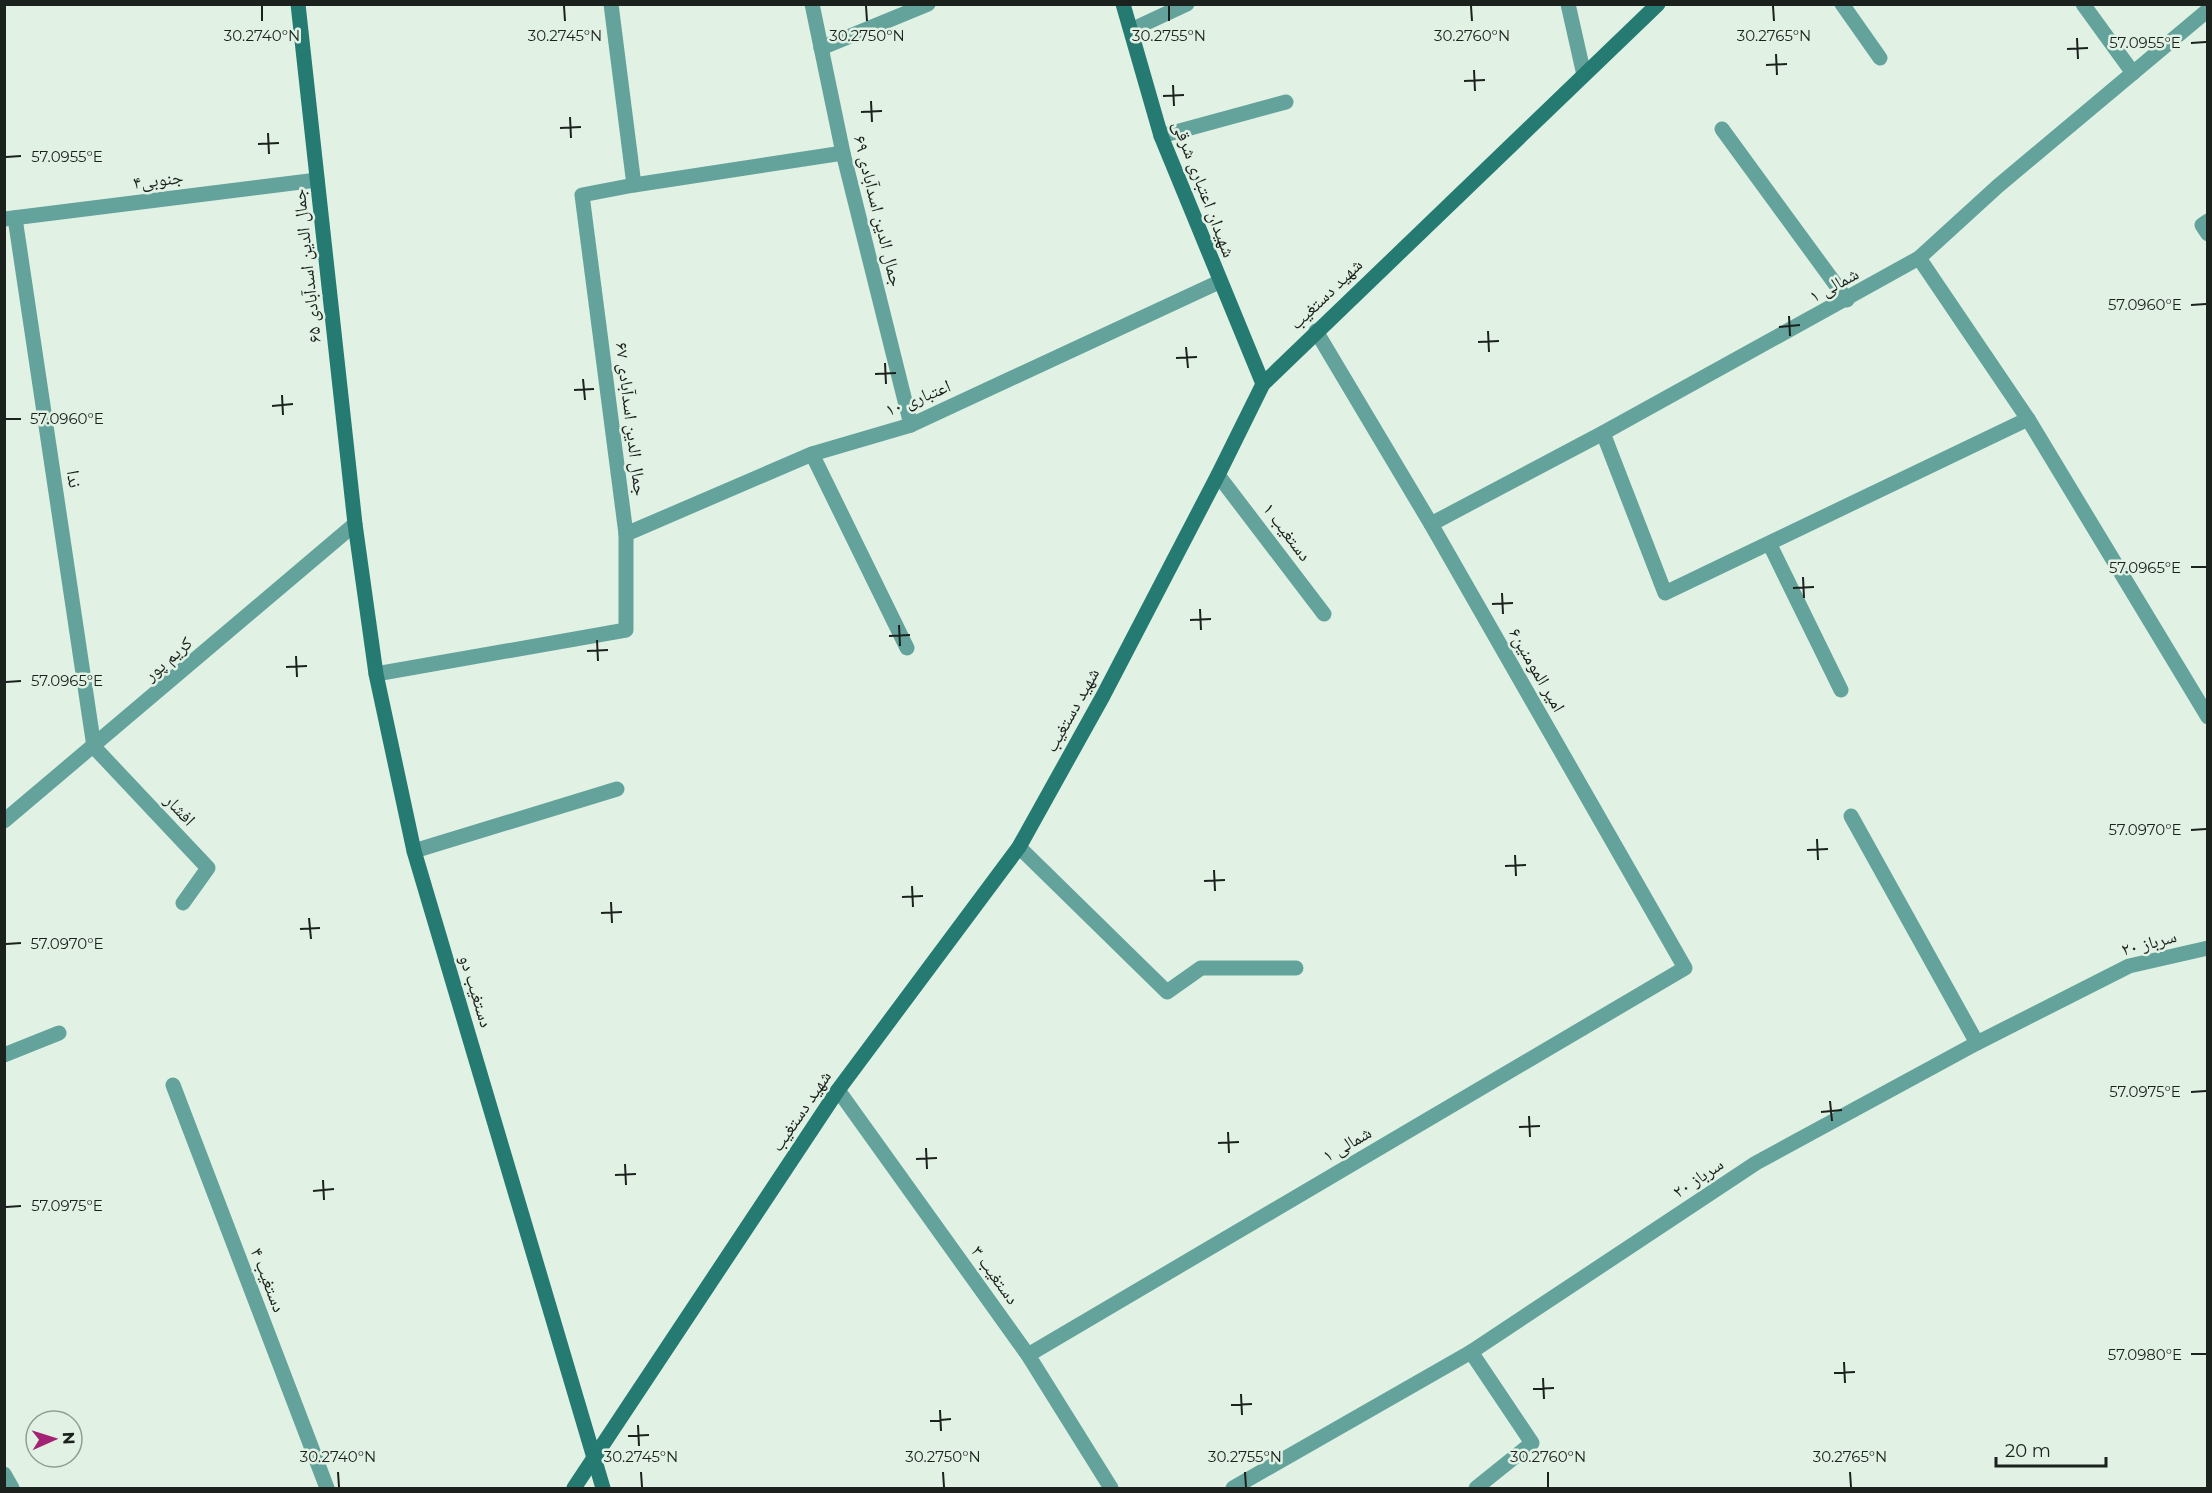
<svg xmlns="http://www.w3.org/2000/svg" width="2212" height="1493" viewBox="0 0 2212 1493" font-family="Montserrat,'Noto Naskh Arabic',sans-serif">
<rect width="100%" height="100%" fill="#e1f2e5"/>
<g fill="none" stroke-linecap="round" stroke-linejoin="round">
<g stroke="#64a39b" stroke-width="15">
<path d="M812,4L843,153L911,425"/>
<path d="M1568,4L1584,75"/>
<path d="M1842,4L1880,58"/>
<path d="M2083,4L2133,73"/>
<path d="M1131,30L1187,4"/>
<path d="M821,48L928,4"/>
<path d="M1722,129L1847,300"/>
<path d="M1161,136L1286,102"/>
<path d="M634,185L843,153"/>
<path d="M15,218L94,747L208,868L183,903"/>
<path d="M5,219L317,180"/>
<path d="M2208,221L2202,225L2208,234"/>
<path d="M1919,258L2028,419L2208,717"/>
<path d="M1603,433L1665,593L2028,419"/>
<path d="M812,454L907,648"/>
<path d="M1218,475L1324,614"/>
<path d="M1431,524L1603,433L1919,258L1998,186L2208,10"/>
<path d="M626,534L812,454L911,425L1219,282"/>
<path d="M1770,545L1841,690"/>
<path d="M376,674L626,630V534L582,195L634,185L611,4"/>
<path d="M1851,816L1977,1043"/>
<path d="M4,821L355,524"/>
<path d="M1019,847L1167,992L1201,968H1296"/>
<path d="M414,851L617,789"/>
<path d="M4,1055L59,1033"/>
<path d="M173,1085L327,1488"/>
<path d="M838,1090L1028,1355L1111,1488"/>
<path d="M1471,1352L1532,1443L1476,1488"/>
<path d="M1028,1355L1685,968L1431,524L1316,331"/>
<path d="M4,1474L12,1488"/>
<path d="M1233,1488L1471,1352L1756,1163L1977,1043L2129,966L2208,948"/>
</g>
<g stroke="#257b72" stroke-width="15">
<path d="M298,4L355,524L376,674L414,851L603,1488"/>
<path d="M1123,4L1161,136L1263,384"/>
<path d="M574,1488L838,1090L1019,847L1103,696L1218,475L1263,384L1658,4"/>
</g>
</g>
<path fill="none" stroke="#1b211c" stroke-width="2" d="M262,6V21M564,6L565,21M866,6L867,21M1169,6V21M1471,6L1472,21M1773,6L1774,21M2077,38L2078,59M2191,43L2206,42M2067,49L2088,48M1776,54L1777,75M1766,65L1787,64M1474,70L1475,91M1464,81L1485,80M1173,85L1174,106M1163,96L1184,95M871,101L872,122M861,112L882,111M570,117L571,138M560,128L581,127M268,133L269,154M258,144L279,143M6,157L21,156M2191,305L2206,304M1789,316L1790,336M1779,327L1800,325M1488,331L1489,352M1478,342L1499,341M1186,347L1188,368M1176,358L1197,357M885,363L886,384M875,374L896,373M583,379L585,400M574,390L594,389M282,395L283,415M272,406L293,404M6,419H21M2191,567H2206M1803,577L1804,598M1793,588L1814,587M1502,593L1503,614M1492,604L1513,603M1200,609L1201,630M1190,620L1211,619M899,625L900,646M889,636L910,635M597,640L598,661M587,651L608,650M296,656L297,677M286,667L307,666M6,682L21,681M2191,830L2206,829M1817,839L1818,860M1807,850L1828,849M1515,855L1516,876M1505,866L1526,865M1214,870L1215,891M1204,881L1225,880M912,886L913,907M902,897L923,896M611,902L612,923M601,913L622,912M309,918L311,939M300,929L320,928M6,944L21,943M2191,1092L2206,1091M1830,1101L1832,1121M1821,1112L1842,1110M1529,1116L1530,1137M1519,1127L1540,1126M1228,1132L1229,1153M1218,1143L1239,1142M926,1148L927,1169M916,1159L937,1158M625,1164L626,1185M615,1175L636,1174M323,1180L324,1200M313,1191L334,1189M6,1207L21,1206M2191,1354H2206M1844,1362L1845,1383M1834,1373L1855,1372M1543,1378L1544,1399M1533,1389L1554,1388M1241,1394L1242,1415M1231,1405L1252,1404M940,1410L941,1431M930,1421L951,1419M638,1425L639,1446M628,1436L649,1435M338,1472L339,1487M641,1472L642,1487M943,1472L944,1487M1245,1472L1246,1487M1548,1472V1487M1850,1472L1851,1487"/>
<g text-anchor="middle" dominant-baseline="central" stroke-width="5" stroke-linejoin="round" paint-order="stroke">
<g font-size="18" fill="#1b211c" stroke="#e1f2e5">
<text transform="translate(158 180) rotate(-7)">جنوبی۴</text>
<text transform="translate(1204 189) rotate(69)">شهیدان اعتباری شرقی</text>
<text transform="translate(878 211) rotate(76)">جمال الدین اسدآبادی ۶۹</text>
<text transform="translate(307 266) rotate(-96)">جمال الدین اسدآبادی ۶۵</text>
<text transform="translate(1834 285) rotate(-29)">شمالی ۱</text>
<text transform="translate(1326 294) rotate(-44)">شهید دستغیب</text>
<text transform="translate(918 398) rotate(-22)">اعتباری ۱۰</text>
<text transform="translate(631 419) rotate(83)">جمال الدین اسدآبادی ۶۷</text>
<text transform="translate(74 479) rotate(81)">ندا</text>
<text transform="translate(1287 532) rotate(53)">دستغیب ۱</text>
<text transform="translate(168 659) rotate(-41)">کریم پور</text>
<text transform="translate(1537 670) rotate(60)">امیر المومنین۶</text>
<text transform="translate(1072 710) rotate(-61)">شهید دستغیب</text>
<text transform="translate(180 810) rotate(47)">افشار</text>
<text transform="translate(2149 943) rotate(-15)">سرباز ۲۰</text>
<text transform="translate(476 991) rotate(73)">دستغیب دو</text>
<text transform="translate(801 1111) rotate(-56)">شهید دستغیب</text>
<text transform="translate(1347 1144) rotate(-30)">شمالی ۱</text>
<text transform="translate(1698 1178) rotate(-34)">سرباز ۲۰</text>
<text transform="translate(995 1275) rotate(54)">دستغیب ۳</text>
<text transform="translate(268 1280) rotate(69)">دستغیب ۴</text>
</g>
</g>
<g font-size="15" text-anchor="middle" fill="#1b211c" stroke="#e1f2e5" stroke-width="5" stroke-linejoin="round" paint-order="stroke">
<text x="262" y="41">30.2740°N</text>
<text x="565" y="41">30.2745°N</text>
<text x="867" y="41">30.2750°N</text>
<text x="1169" y="41">30.2755°N</text>
<text x="1472" y="41">30.2760°N</text>
<text x="1774" y="41">30.2765°N</text>
<text x="2145" y="48">57.0955°E</text>
<text x="67" y="162">57.0955°E</text>
<text x="2145" y="310">57.0960°E</text>
<text x="67" y="424">57.0960°E</text>
<text x="2145" y="573">57.0965°E</text>
<text x="67" y="686">57.0965°E</text>
<text x="2145" y="835">57.0970°E</text>
<text x="67" y="949">57.0970°E</text>
<text x="2145" y="1097">57.0975°E</text>
<text x="67" y="1211">57.0975°E</text>
<text x="2145" y="1360">57.0980°E</text>
<text x="338" y="1462">30.2740°N</text>
<text x="641" y="1462">30.2745°N</text>
<text x="943" y="1462">30.2750°N</text>
<text x="1245" y="1462">30.2755°N</text>
<text x="1548" y="1462">30.2760°N</text>
<text x="1850" y="1462">30.2765°N</text>
</g>
<rect width="2212" height="1493" fill="none" stroke="#1b211c" stroke-width="12"/>
<g transform="translate(54 1439) rotate(87)"><circle r="28" fill="#e1f2e5" stroke="#929e95" stroke-width="1.5"/>
<path d="M0-4.5L10 22L0 15L-10 22Z" fill="#a32273"/>
<text y="-9" font-size="16" font-weight="bold" text-anchor="middle" fill="#1b211c">N</text>
</g>
<path d="M1996 1457v9h110v-9" fill="none" stroke="#1b211c" stroke-width="3"/>
<text x="2005" y="1457" font-size="18" fill="#1b211c" stroke="#e1f2e5" stroke-width="4.5" paint-order="stroke">20 m</text>
</svg>
